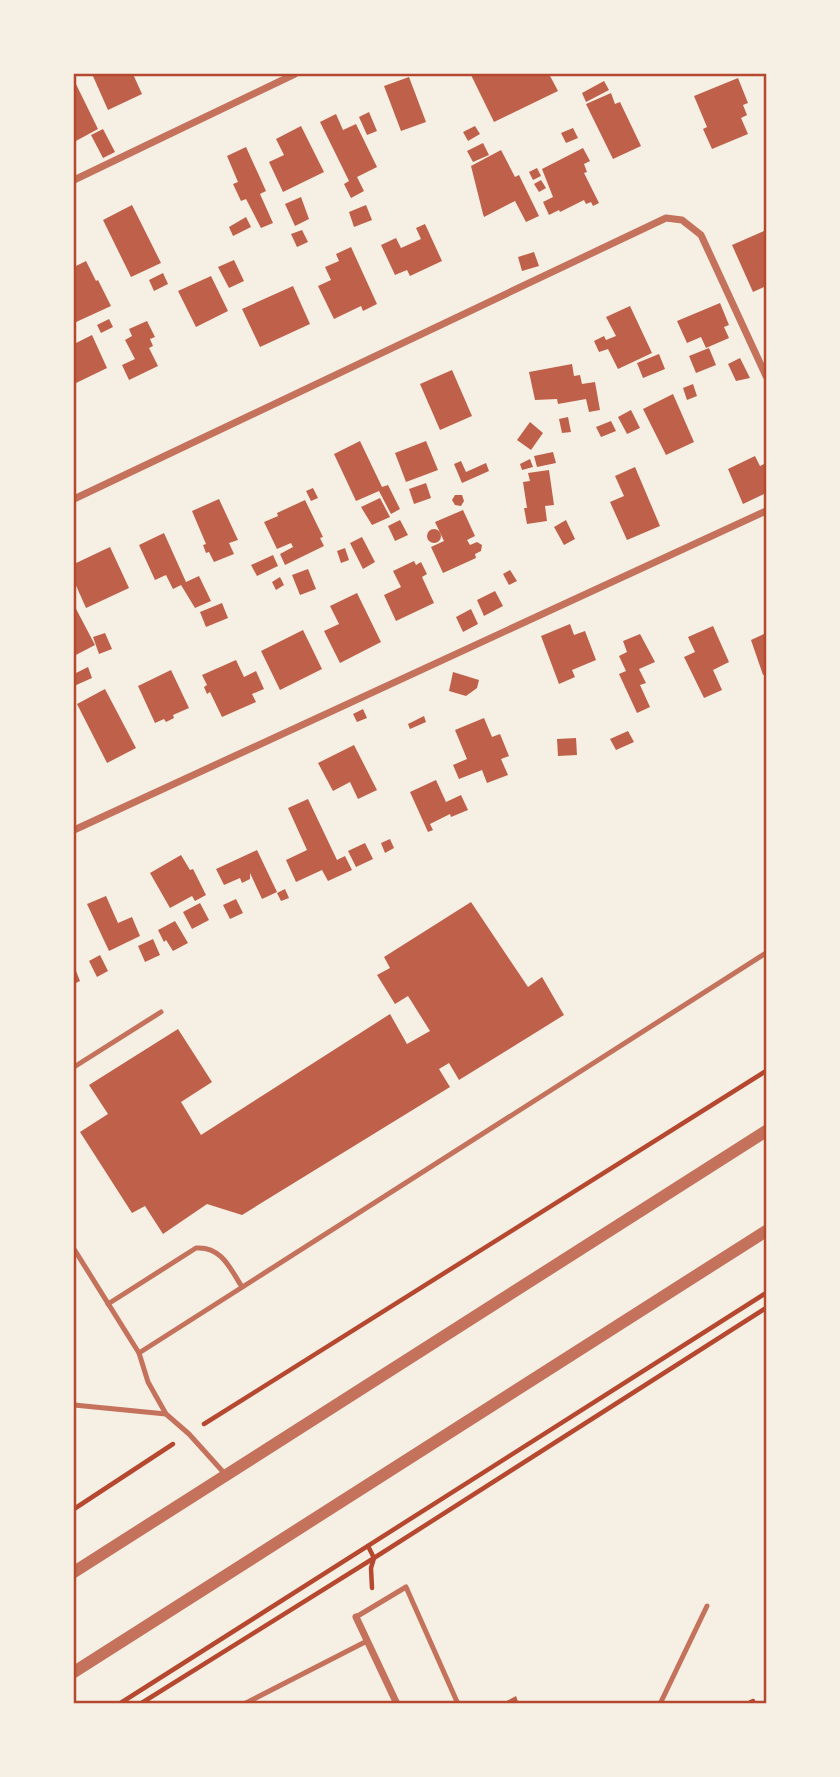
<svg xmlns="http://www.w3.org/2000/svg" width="840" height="1777" viewBox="0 0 840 1777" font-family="Ubuntu,sans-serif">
<rect width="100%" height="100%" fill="#f6efe4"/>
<g fill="#bf614a">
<path d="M92,74H133L142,94L108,110Z"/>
<path d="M474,74H549L558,91L494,122L471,75Z"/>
<path d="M409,77L426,122L401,131L384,86Z"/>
<path d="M738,78L748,103L743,105L747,115L741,118L748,134L712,149L703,129L707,127L694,96Z"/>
<path d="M74,80L98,129L74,142Z"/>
<path d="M604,81L609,90L586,102L582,93Z"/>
<path d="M611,93L615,104L620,102L641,146L613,159L586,104Z"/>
<path d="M369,112L377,131L367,135L359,117Z"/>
<path d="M336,114L343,130L356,124L377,167L357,177L364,191L351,198L344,184L349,181L320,122Z"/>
<path d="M301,126L324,172L283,192L269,162L284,155L276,139Z"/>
<path d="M475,126L480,134L468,141L463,132Z"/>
<path d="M573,128L578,138L566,143L561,133Z"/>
<path d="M103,129L115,152L103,158L91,135Z"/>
<path d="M483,143L489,155L473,162L467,151Z"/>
<path d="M246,147L266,191L260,194L273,223L261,228L246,199L241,201L233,184L238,182L227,156Z"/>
<path d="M583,148L590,161L584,164L587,172L584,173L599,203L593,206L591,202L586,204L584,200L560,212L559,210L549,215L543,202L553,197L542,169Z"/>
<path d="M501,150L515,177L519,175L539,216L526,222L515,201L484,217L483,214L471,166Z"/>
<path d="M537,168L541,176L533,180L529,172Z"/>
<path d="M541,180L546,188L539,192L534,184Z"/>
<path d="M301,197L309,219L295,226L285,204Z"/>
<path d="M132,205L161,263L131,277L103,220Z"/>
<path d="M366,205L372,220L354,227L349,212Z"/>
<path d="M246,217L251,227L233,236L229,227Z"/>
<path d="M425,224L442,261L410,276L407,270L395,275L381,245L396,238L401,248L421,239L416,228Z"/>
<path d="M302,230L308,242L297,247L291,234Z"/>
<path d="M766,230V286L753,292L732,245Z"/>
<path d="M351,247L377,304L363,311L361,306L334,319L318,286L331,280L325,267L339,261L336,254Z"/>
<path d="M534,252L539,266L522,271L518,257Z"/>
<path d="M234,260L244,281L229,288L218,267Z"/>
<path d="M86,261L96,281L98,280L111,306L74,323V267Z"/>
<path d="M163,273L168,284L154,291L149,280Z"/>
<path d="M211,276L228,311L196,327L178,291Z"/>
<path d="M293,286L310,324L260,347L242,309Z"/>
<path d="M720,303L729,325L724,327L729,338L706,348L701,337L687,343L677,321Z"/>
<path d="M630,306L652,353L618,369L608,349L599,352L594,341L604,336L606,340L616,336L606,317Z"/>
<path d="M109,319L113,327L101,333L97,325Z"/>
<path d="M147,321L155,337L150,339L153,346L149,348L158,366L129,380L122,365L135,359L125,340L132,336L129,329Z"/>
<path d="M92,335L107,368L74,384V344Z"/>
<path d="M709,348L716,365L696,373L689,356Z"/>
<path d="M659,354L665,369L643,378L637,363Z"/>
<path d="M740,358L750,378L736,381L728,364Z"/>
<path d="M572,364L574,376L580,375L582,384L595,382L600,410L589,412L586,399L558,404L557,399L535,400L529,372Z"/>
<path d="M452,370L472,416L440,430L420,384Z"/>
<path d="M693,384L697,396L687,400L683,388Z"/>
<path d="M673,394L694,442L666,455L643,409Z"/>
<path d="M631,410L640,428L627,434L618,417Z"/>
<path d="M568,417L571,432L562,433L559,419Z"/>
<path d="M611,421L616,431L601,437L596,427Z"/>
<path d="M530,422L543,433L531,450L517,440Z"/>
<path d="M360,441L382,487L388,485L400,509L391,514L379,491L356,501L334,454Z"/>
<path d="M426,441L438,470L406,482L395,453Z"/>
<path d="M553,452L556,463L537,467L534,456Z"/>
<path d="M755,456L760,466L766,463V493L743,504L728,469Z"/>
<path d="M530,459L533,467L522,470L520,464Z"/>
<path d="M461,461L466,472L486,463L489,471L462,483L454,464Z"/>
<path d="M635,467L660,526L627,540L610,502L624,496L615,476Z"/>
<path d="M549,470L554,505L545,506L547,521L527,524L524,508H527L523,482L530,481L528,473Z"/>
<path d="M426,483L431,498L414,504L409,489Z"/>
<path d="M313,488L318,498L311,501L306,491Z"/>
<path d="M455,495H462L464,501L461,506L455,505L452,500Z"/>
<path d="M380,498L390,517L372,525L361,507Z"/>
<path d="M219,499L238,540L229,543L234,554L214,562L209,552L206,553L203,545L206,544L192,511Z"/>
<path d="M305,500L323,537L320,538L324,546L285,565L280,554L293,547L291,543L277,549L264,522L278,516L277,513Z"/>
<path d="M463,510L475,536L467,540L470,545L477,542L482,545L481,551L475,554L476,558L443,573L431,547L444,541L435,522Z"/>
<path d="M400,520L408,535L395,541L388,526Z"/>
<path d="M566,520L575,539L564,545L554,527Z"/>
<circle cx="434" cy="536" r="7"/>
<path d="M164,533L186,582L199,576L211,601L195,608L181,585L173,589L166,575L155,580L139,545Z"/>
<path d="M362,537L375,562L363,569L350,543Z"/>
<path d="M110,547L129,588L86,608L74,581V564Z"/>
<path d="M345,548L349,560L341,563L337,551Z"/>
<path d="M273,555L278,566L257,576L251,565Z"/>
<path d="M414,561L416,565L421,562L427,574L422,577L434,603L396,621L384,595L401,587L393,571Z"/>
<path d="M308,569L316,589L300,595L292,575Z"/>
<path d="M510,570L517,581L509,585L503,574Z"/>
<path d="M280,577L284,585L276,590L272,582Z"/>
<path d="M495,591L503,606L484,616L477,600Z"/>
<path d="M357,593L381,642L340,663L324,631L339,624L330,606Z"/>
<path d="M222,603L228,618L206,627L200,612Z"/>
<path d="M74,605L95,645L74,656Z"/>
<path d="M471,609L478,624L463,632L456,617Z"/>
<path d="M570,624L574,635L585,631L596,660L572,670L575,677L559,684L541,636Z"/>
<path d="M713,626L729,662L713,670L722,690L704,698L684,657L695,652L688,637Z"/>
<path d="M303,630L322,669L280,690L261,651Z"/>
<path d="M105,633L112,649L99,654L93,637Z"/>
<path d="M766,633V674L763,675L751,640Z"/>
<path d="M640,634L655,662L639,669L646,683L640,685L650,707L637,713L619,674L626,671L619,656L627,652L623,641Z"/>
<path d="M236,660L244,677L256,671L264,689L252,694L256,702L222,717L210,692L207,694L204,687L207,685L202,675Z"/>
<path d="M88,667L92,678L74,686V674Z"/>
<path d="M171,670L189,708L173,715L174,718L166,722L164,719L155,723L138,686Z"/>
<path d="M453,672L479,680L477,688L466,696L449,691Z"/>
<path d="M105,689L136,748L107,763L77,704Z"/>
<path d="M363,709L367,718L357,722L353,714Z"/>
<path d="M424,716L426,722L410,729L408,724Z"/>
<path d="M484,718L492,737L500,734L509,756L501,759L508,775L487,783L482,770L459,779L453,765L467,759L455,730Z"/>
<path d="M628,731L634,742L616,750L610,739Z"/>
<path d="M576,738L577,755L558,756L557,739Z"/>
<path d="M354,745L377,790L358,799L350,782L333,791L318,763Z"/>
<path d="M436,780L446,802L461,795L468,810L451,817L450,814L430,824L433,830L428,832L410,792Z"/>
<path d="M308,799L337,860L345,856L352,870L328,881L322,870L296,882L286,860L307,850L288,808Z"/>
<path d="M390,839L394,848L385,853L381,843Z"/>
<path d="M365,843L373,859L356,867L348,851Z"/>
<path d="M257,850L277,892L262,899L250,873V879L242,883L240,878L224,885L216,869Z"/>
<path d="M181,855L190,870L193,869L206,895L195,901L192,896L170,908L150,873Z"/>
<path d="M285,889L289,898L281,901L277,893Z"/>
<path d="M106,896L118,923L132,917L140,936L109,951L87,904Z"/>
<path d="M236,899L243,913L230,919L223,905Z"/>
<path d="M471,902L528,987L542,977L564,1015L459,1080L449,1063L439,1069L450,1087L242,1215L207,1204L163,1234L145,1206L132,1213L80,1132L108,1114L89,1085L178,1029L212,1082L181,1102L201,1135L390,1014L407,1044L430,1031L408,996L395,1004L377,975L390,968L384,957Z"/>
<path d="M200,903L209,920L192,929L183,912Z"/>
<path d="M175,921L188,943L173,951L166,940L164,942L158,930Z"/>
<path d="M153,939L160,955L145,962L138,946Z"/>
<path d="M100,955L108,971L97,977L89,961Z"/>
<path d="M74,966L80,981L74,984Z"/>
<path d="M516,1696L519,1704H501Z"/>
</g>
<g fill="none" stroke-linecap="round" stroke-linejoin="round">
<g stroke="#b5482f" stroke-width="4.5">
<path d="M204,1424L766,1071"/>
<path d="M74,1509L173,1444"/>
<path d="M368,1546L374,1558L371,1568L372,1588"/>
<path d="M119,1704L766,1293"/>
<path d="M140,1704L374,1558L766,1308"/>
<path d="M747,1704L753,1701"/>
</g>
<g stroke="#c5725c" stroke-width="5">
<path d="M74,1067L161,1012"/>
<path d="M74,1249L139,1353"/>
<path d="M108,1304L196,1248C221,1246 230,1268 242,1287"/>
<path d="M74,1405L166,1414"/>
<path d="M225,1474L189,1434L166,1414L148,1382L139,1353L766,953"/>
<path d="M356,1617L406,1587L458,1704"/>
<path d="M244,1704L367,1641"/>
<path d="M660,1704L707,1606"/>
</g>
<g stroke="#c5725c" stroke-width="7">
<path d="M74,180L295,74"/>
<path d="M74,499L666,218L682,220L701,235L766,376"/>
<path d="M74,830L766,511"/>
<path d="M356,1617L397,1704"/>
</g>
<g stroke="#c5725c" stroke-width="12">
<path d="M74,1572L766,1131"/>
<path d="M74,1672L766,1231"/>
</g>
</g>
<rect width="840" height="1777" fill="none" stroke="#f6efe4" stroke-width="150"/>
<rect x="75" y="75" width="690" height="1627" fill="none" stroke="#b5482f" stroke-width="2.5"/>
</svg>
